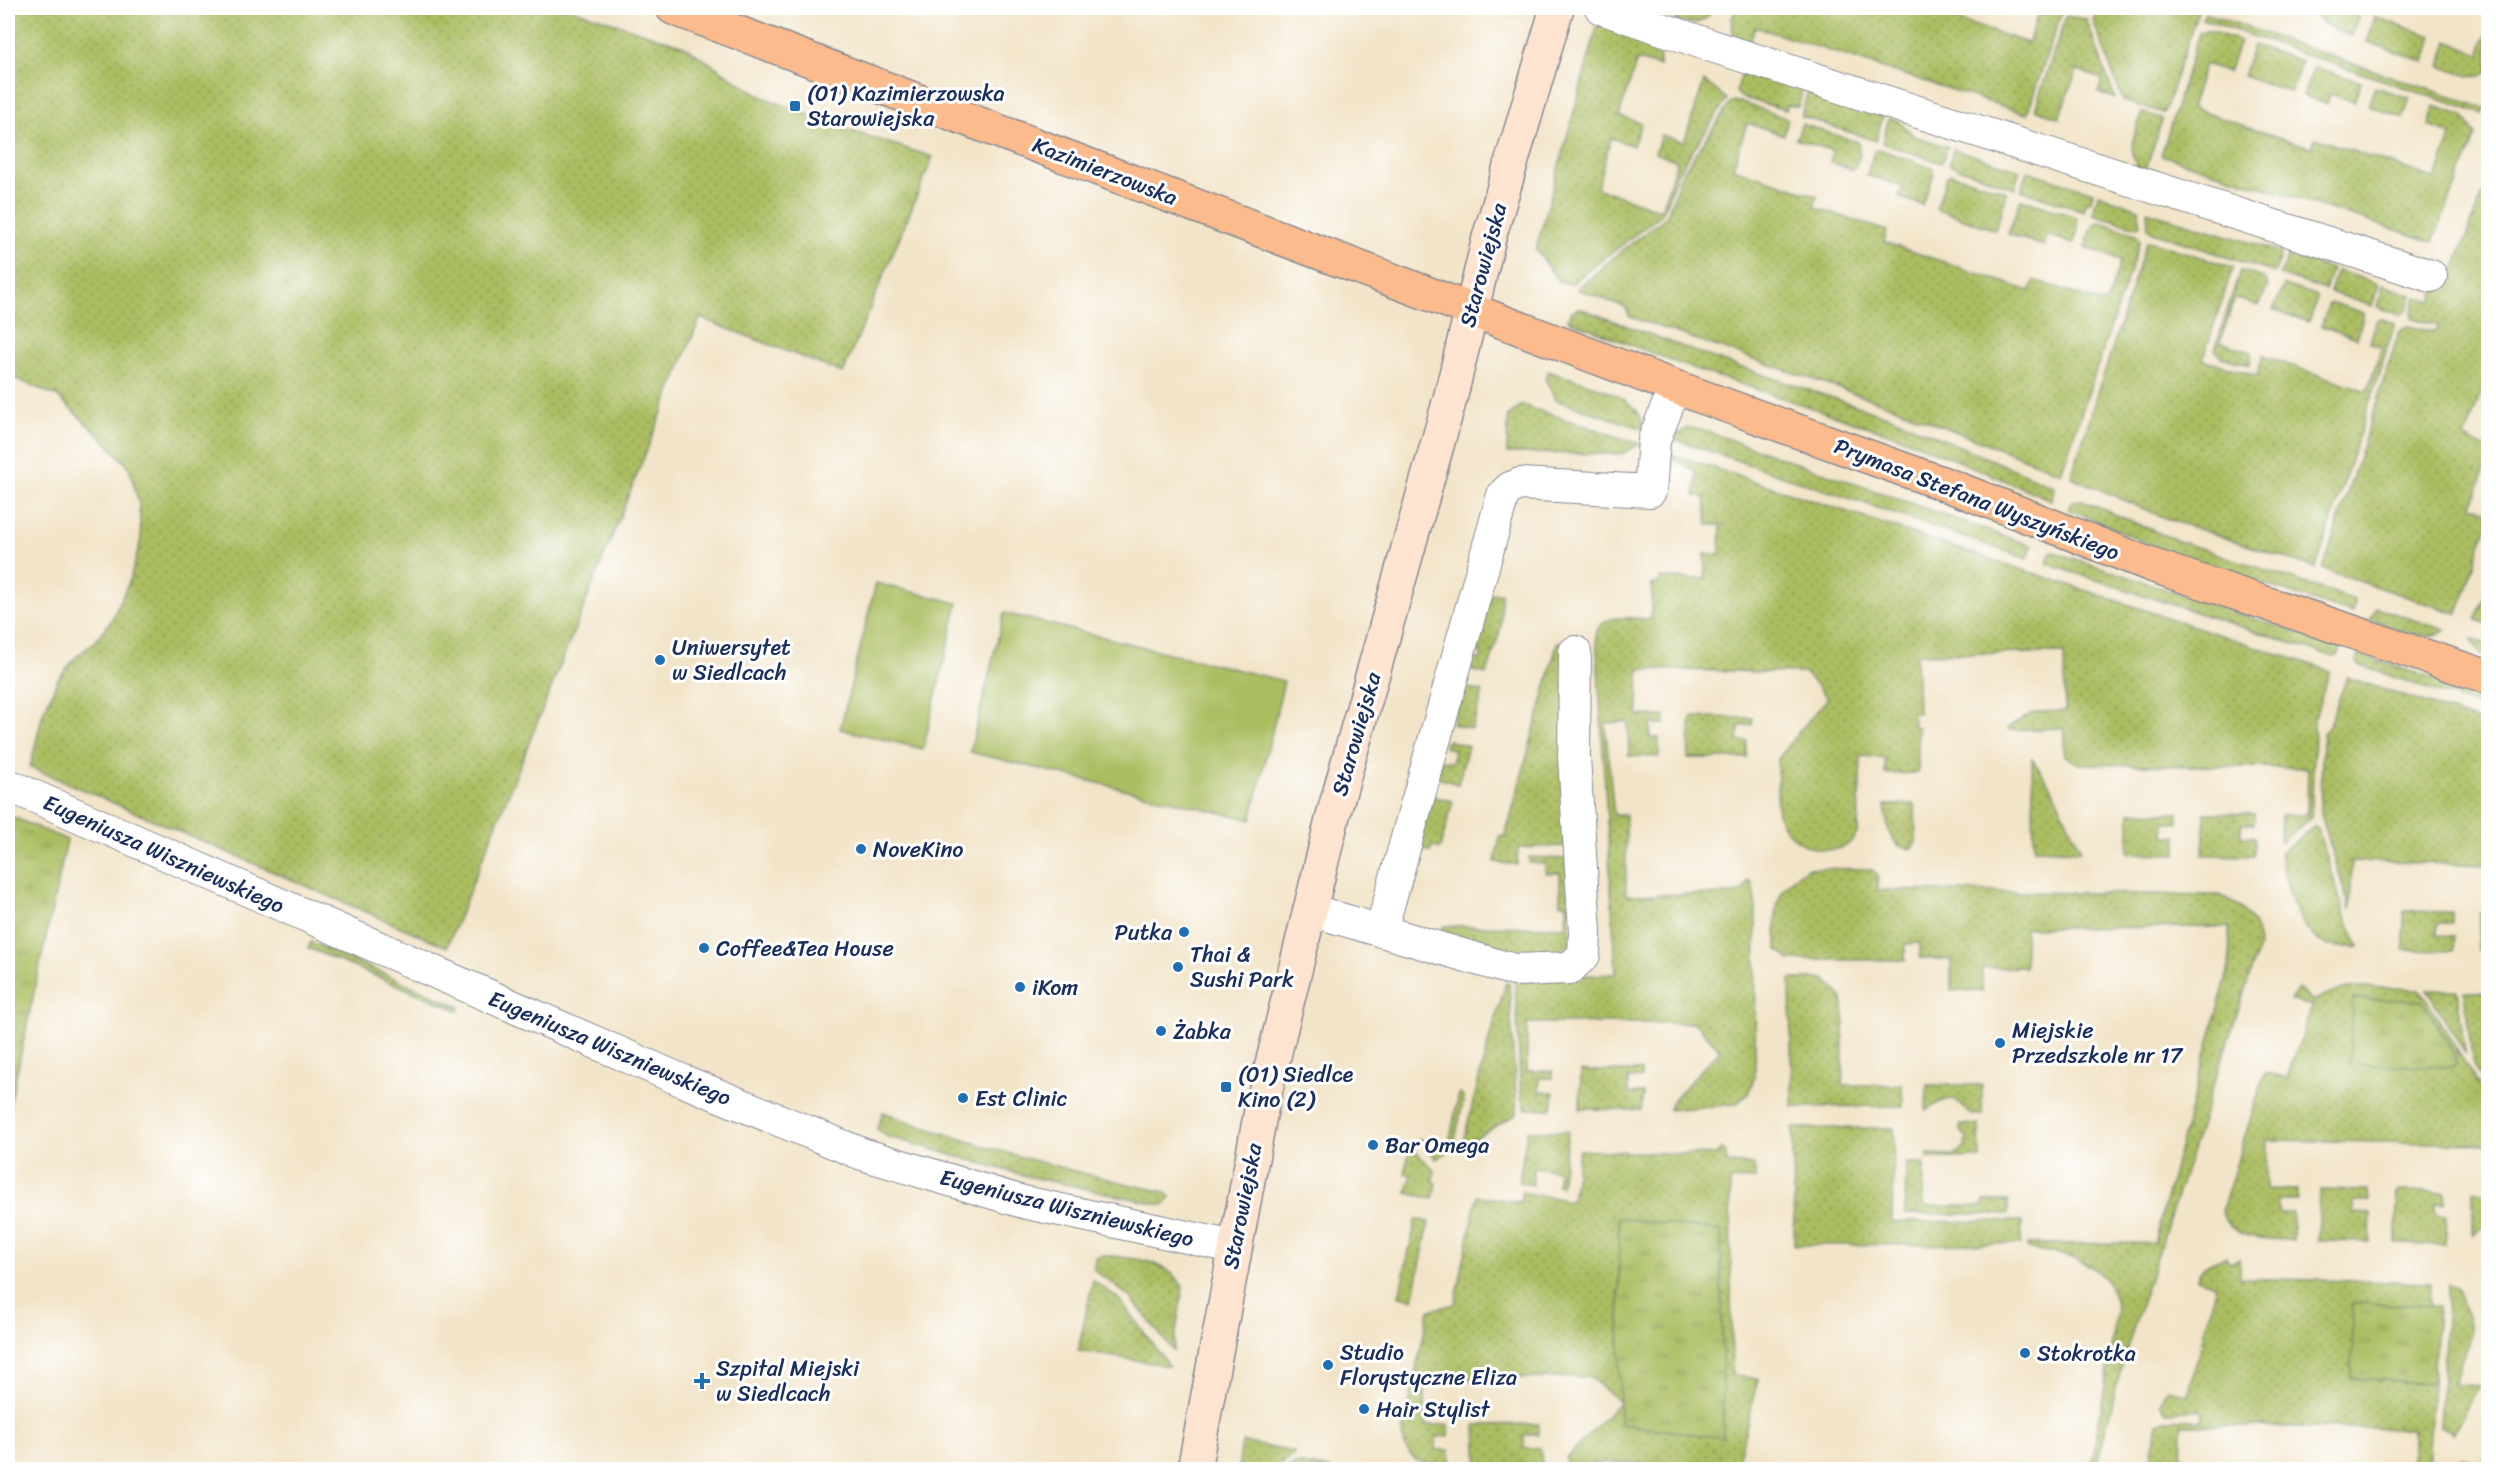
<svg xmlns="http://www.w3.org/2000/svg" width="2496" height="1477" viewBox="0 0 2496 1477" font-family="Sriracha,sans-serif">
<defs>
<pattern id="grass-dots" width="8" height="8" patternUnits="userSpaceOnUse" patternTransform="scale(1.5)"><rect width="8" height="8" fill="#aabd61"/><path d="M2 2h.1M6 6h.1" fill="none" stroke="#8a9a53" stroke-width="1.8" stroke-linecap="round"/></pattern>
<pattern id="park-tufts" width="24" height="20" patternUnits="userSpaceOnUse" patternTransform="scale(1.5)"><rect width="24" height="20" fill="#aabd61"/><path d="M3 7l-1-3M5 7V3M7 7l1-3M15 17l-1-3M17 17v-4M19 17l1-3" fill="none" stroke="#8a9a53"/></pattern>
</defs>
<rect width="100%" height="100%" fill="#fff"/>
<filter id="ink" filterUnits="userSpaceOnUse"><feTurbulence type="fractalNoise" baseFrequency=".0167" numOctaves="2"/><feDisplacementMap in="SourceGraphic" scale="12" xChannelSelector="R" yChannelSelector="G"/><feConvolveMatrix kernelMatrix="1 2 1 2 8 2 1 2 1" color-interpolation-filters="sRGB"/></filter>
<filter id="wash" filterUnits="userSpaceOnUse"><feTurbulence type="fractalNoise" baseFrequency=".008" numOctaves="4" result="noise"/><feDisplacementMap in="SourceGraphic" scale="24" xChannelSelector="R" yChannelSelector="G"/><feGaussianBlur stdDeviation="1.35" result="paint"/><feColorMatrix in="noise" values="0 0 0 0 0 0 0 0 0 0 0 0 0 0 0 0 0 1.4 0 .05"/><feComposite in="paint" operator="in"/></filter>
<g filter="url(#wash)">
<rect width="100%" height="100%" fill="#f2e4c8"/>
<g fill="url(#grass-dots)" stroke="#627660" stroke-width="1.5" fill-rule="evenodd">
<path d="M8,8H569L684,46L758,95L839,127L933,157L843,373L700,318L447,947L30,767L43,713L58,679L76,657L94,642L111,621L130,580L141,539L139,504L129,467L103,439L58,397L8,375Z"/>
<path d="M1680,8H1713C1706,25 1691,25 1675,22Z"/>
<path d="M1736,8H1921L2028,43L2040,8H2063L2027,114L1755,27L1748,47L1733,35L1732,19Z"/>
<path d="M2098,8H2188L2198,11L2164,113L2123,101L2093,20Z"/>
<path d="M2315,8H2349L2360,12L2351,36C2334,29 2319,27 2315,8Z"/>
<path d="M2205,13L2484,108L2482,114L2202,19Z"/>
<path d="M2066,16L2086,19L2115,98L2098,93L2102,79L2077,70L2059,118L2035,109Z"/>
<path d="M2375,17L2432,36L2425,62L2367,42Z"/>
<path d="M1599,20L1654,41C1659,50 1661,56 1659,66L1637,60L1619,116L1641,123L1633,146L1611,138L1597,188L1661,210L1677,161L1655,153L1661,135L1684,142L1704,81L1727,99L1677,174L1663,213L1571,284L1558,281L1536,249Z"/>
<path d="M2488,29V72C2475,83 2454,71 2440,66L2448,41L2479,55Z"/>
<path d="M2206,30L2240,41L2229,72L2205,64L2191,108L2312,148L2315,138L2436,179L2451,134L2429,126L2434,106L2463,116L2476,135L2433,242L2161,155L2199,33Z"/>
<path d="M2253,45L2302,61L2291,92L2243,76Z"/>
<path d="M2314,67L2361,82L2354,102L2330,94L2327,104L2303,96Z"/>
<path d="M1743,70L1803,89L1798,107L1788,105L1786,110L1741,97L1736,92Z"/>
<path d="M2375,87L2410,98L2403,118L2368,106Z"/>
<path d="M1808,91L1883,116L1876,141L1801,116Z"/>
<path d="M1731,102H1741L1788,119L1784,135L1747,123L1733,168L1817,196L1814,207L1887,231L1884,242L2030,291L2034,280L2106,304L2121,260L2085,247L2094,224L2100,222L2136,234L2140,241L2061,473L1894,407L1630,317L1625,307L1577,289L1620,252L1667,216L1681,175Z"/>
<path d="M2142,112L2162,119L2145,173C2122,157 2135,134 2142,112Z"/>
<path d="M1889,118L1899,121L1914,136L1948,147L1942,163L1882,143Z"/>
<path d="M1802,124L1858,142L1860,156L1853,170L1830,162L1833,151L1796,139Z"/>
<path d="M1879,149L1932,168L1934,175L1922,205L1899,197L1903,187L1867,175L1874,152Z"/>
<path d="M1953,149L2020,170L2015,188L1949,165Z"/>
<path d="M2027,171L2093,192L2091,202L2087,201L2084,211L2021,190Z"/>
<path d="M1951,174L2006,191V197L1995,230L1936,209L1947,176Z"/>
<path d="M2488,179V371L2465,439L2488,448V457L2472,506L2488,512V522L2458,614L2323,569L2399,332L2408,326L2436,332L2438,325L2413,319L2411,314L2416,297L2432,301L2437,288L2455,267Z"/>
<path d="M2098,194L2139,209L2140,225L2136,227L2093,214Z"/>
<path d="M2021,199L2077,217L2078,230L2073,244L2048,235L2044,246L2008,234Z"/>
<path d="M2147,211L2281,252L2275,273L2152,232L2148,228Z"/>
<path d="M2149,241L2233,267L2203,359L2257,376L2263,356L2367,391L2382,347L2370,343L2376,321L2381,318L2395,324L2316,568L2165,518L2071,477L2146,243Z"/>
<path d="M2288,255L2332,269L2325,290L2280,275Z"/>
<path d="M2240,270L2264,278L2268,286L2259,306L2235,298L2220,342L2251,352L2250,365L2221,357L2215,349Z"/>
<path d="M2337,270L2379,284L2372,306L2330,292Z"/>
<path d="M2284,285L2316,295L2317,299L2309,322L2273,310Z"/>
<path d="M2383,285L2412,295L2407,310L2400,315L2377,307Z"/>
<path d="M2333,303L2364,313L2357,338L2321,326L2329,304Z"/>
<path d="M1579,308L1710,357L1896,419L2055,487L2051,500L1908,440L1677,363L1568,320L1572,311Z"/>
<path d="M1548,371C1574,380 1646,395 1643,429L1555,400L1545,378Z"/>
<path d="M1522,405L1640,444L1621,454L1507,453L1508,416Z"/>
<path d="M1688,428L1700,429L2032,546L2028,559L1671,438Z"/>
<path d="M1669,453L2330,671L2313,723L2315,732L2311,818L2280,843L2281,815H2307L2308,768L2078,764L2064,755V728L2009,730L2008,727L2034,712L2065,711L2064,653L1916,654L1918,713H1913V726L1918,727V773L1885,774V758L1861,756L1858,832C1842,863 1796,850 1782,824C1775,811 1777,797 1778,783C1778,776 1776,765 1778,760C1783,747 1818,711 1828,698L1805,673L1639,669L1638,715L1665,716V724H1651L1650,738H1659V757L1629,756L1628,722L1605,723L1614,815H1626V895L1735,894L1743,891L1748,880L1752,882L1756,907L1755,1076L1748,1094L1736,1104L1669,1110L1671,1102L1720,1050L1695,1023H1527V1071H1553V1078H1539V1092H1554L1552,1109H1526L1521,1097L1515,979L1616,974L1596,634C1602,611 1632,619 1651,619L1652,584H1658L1659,578L1705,579V554H1720L1721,525H1708L1705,497L1695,496L1696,471L1674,460Z"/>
<path d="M2081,500L2176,540L2353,599L2355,603L2352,613L2177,556L2068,509L2072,501Z"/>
<path d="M2054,552L2341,647L2339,654L2334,657L2047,564L2050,553Z"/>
<path d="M2488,585V624L2476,620Z"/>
<path d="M1501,593V627L1487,674L1466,669L1470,657L1480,660L1481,652L1472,649L1491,594Z"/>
<path d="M2377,607L2380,609L2446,630C2423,645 2394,627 2370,619Z"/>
<path d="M2472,639L2488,644V659L2480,655Z"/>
<path d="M1558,641L1567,648V846L1518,848L1517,865L1495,862L1500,836L1505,837Z"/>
<path d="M2359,654L2488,697V709L2361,666L2356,661Z"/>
<path d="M2347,677L2488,724V865L2352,861L2350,910L2320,811L2323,733L2328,728Z"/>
<path d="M1462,686L1483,692L1472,729L1452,724Z"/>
<path d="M1691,717L1752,718V725L1739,726L1738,741H1747V758H1688Z"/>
<path d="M1447,740L1468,746L1458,784L1437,778L1441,760L1452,762L1454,750L1445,747Z"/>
<path d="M2032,759L2052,788L2081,851L2034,849Z"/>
<path d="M1432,796L1453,801L1440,849L1432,846L1430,852L1417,847Z"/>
<path d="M1915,804L1916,842L1912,848C1887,851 1887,822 1885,805Z"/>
<path d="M2130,812L2178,813V823H2165L2164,836H2177V854L2128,853Z"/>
<path d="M2205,813L2254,814V824H2241V836L2255,837L2254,856L2203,855Z"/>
<path d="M2314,827L2318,829L2345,915L2359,947C2350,946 2335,948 2327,945C2296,933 2285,881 2280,853Z"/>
<path d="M1529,857L1567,859L1571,940C1543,980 1480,949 1443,939V926L1566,927L1567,904H1560V873H1545V864L1529,863Z"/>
<path d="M1808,868L1871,869L1878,875V890L2219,895C2243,905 2258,922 2259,947L2123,1360L2096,1469H2087L2093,1458L2117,1312C2113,1262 2068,1255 2027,1248V1244L2154,1243L2230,964L2229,927L2025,928V967L1982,968V991H1951V960L1920,958V943L1905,944V960H1790L1777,949C1775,910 1772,889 1808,868Z"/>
<path d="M2404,911L2452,912V923H2438L2437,935L2454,936L2453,951L2404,950Z"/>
<path d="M2480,913L2488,914V952L2478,951Z"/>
<path d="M311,942L460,1007L459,1011L308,948Z"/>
<path d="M1790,979H1825L1842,997L1845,1026H1843V1085H1902L1903,1106L1792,1107Z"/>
<path d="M1506,983H1509L1517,1114L1462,1146L1488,1043Z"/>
<path d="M2359,987L2420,989L2488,1101V1144L2267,1140L2266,1189L2297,1190V1200H2278V1213H2293V1240C2267,1239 2228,1241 2222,1210L2265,1072L2287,1078L2312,1006L2290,1000L2298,989L2313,1002C2328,992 2341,988 2359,987Z"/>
<path d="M2427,990H2457L2465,1053Z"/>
<path d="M2464,992H2488V1090L2473,1065Z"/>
<path d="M1581,1071H1641V1078L1628,1079V1093H1643L1641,1110L1580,1109Z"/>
<path d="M1927,1085H1982V1115H1971C1951,1093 1949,1097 1926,1110Z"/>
<path d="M1459,1093L1464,1098L1453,1149L1436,1159L1419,1139L1449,1144Z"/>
<path d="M883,1112C975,1147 1068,1171 1165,1192L1170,1197L1167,1203L1162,1205L1026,1176L886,1136L877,1129Z"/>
<path d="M1960,1124L1979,1125L1980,1158H1928V1154L1953,1155L1965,1148L1967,1138L1960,1130Z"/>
<path d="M1793,1128H1894L1892,1222L2022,1221L2021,1244L1794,1245Z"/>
<path d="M1527,1131H1568L1561,1186L1557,1185L1559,1171L1534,1167L1532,1185L1519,1182Z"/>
<path d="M1410,1146L1435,1171L1433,1179L1437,1184L1433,1199L1407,1193L1411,1175L1405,1173Z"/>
<path d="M1720,1149L1725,1151L1727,1163L1754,1165L1756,1179L1730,1180L1732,1375L1758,1379L1736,1469H1683L1634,1463L1566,1464V1458L1620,1402L1590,1377L1425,1380V1425H1449V1436L1436,1437V1450H1450V1465C1424,1464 1408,1466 1402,1434L1429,1310L1455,1304L1477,1196L1520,1202L1522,1192L1572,1201L1579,1150L1717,1155ZM1619,1218L1723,1437L1620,1424Z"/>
<path d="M1906,1163H1924L1923,1206H1984V1201H2008V1214H1905Z"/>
<path d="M2320,1190L2368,1191L2369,1201H2354V1213L2371,1214L2370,1242L2318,1241Z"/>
<path d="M2397,1191L2445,1192V1203H2435V1215H2447L2445,1245L2396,1243Z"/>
<path d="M2473,1192H2488V1221L2473,1236Z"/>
<path d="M1416,1219L1429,1222L1413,1299L1399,1296Z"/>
<path d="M1102,1255C1133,1259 1165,1257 1183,1287L1173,1351L1131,1298L1094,1270L1095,1257Z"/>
<path d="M2226,1257L2229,1263L2240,1259V1278L2431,1283L2430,1306L2353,1304V1378L2433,1383L2428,1469H2413V1429L2182,1425L2181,1469H2152V1451L2158,1423L2164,1420H2202L2201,1410L2166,1412L2160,1404L2165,1391L2168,1389L2188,1395L2216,1285L2197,1279C2200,1264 2213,1261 2226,1257Z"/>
<path d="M1093,1280L1119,1299L1169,1366L1078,1351Z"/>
<path d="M2448,1285L2456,1288C2477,1338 2472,1335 2453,1384L2479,1386L2453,1433L2440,1426Z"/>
<path d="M1538,1424V1435H1524V1448H1540L1542,1464L1478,1466L1476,1425Z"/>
<path d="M1242,1442L1294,1452L1293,1456L1273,1469H1238Z"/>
<path d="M2488,1452V1469H2454L2463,1457L2481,1465Z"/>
<path d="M1296,1463L1331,1469H1287Z"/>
</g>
<g fill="url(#park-tufts)" stroke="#627660" stroke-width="1.5">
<path d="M8,815L67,840L8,1113Z"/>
<path d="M2353,999L2422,1001L2457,1058L2454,1067L2349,1064Z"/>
<path d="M1619,1218L1721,1231L1723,1438L1620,1424Z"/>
<path d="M2353,1303L2438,1306L2433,1383L2352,1378Z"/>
</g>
<g fill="#aabd61" stroke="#627660" stroke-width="1.5">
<path d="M876,583L958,603L923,749L840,729Z"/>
<path d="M1004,613L1284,681L1251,820L970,752Z"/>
</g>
</g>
<g filter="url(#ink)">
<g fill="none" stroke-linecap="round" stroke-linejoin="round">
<defs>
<g id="minor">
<path d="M1601,8L1712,46L2431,276"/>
<path d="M8,785L681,1080L862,1154L1023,1202L1234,1247"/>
<path d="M1310,910L1514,970L1570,968L1584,955L1585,932L1574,757L1575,652"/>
<path d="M1381,931L1503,495L1510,488L1520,484L1650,491L1654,440L1675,387"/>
</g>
<path id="secondary" d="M1194,1470L1262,1105L1334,812L1450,399L1489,238L1557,8"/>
<path id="primary" d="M673,8L1675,387L1958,489L2151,565L2488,677"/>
</defs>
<use href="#minor" stroke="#868a93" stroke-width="34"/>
<use href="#secondary" stroke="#868a93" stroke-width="36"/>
<use href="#primary" stroke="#868a93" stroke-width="36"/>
<use href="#minor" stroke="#fff" stroke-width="32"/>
<use href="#secondary" stroke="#fde4d1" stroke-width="33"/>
<use href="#primary" stroke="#fbbb8d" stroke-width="33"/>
</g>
</g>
<g fill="#1f6fb2" stroke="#fff" stroke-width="2">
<rect x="789" y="100" width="12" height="12" rx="3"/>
<circle cx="660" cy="660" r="6"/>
<circle cx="861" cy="849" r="6"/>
<circle cx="1184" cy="932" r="6"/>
<circle cx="704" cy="948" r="6"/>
<circle cx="1178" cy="967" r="6"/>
<circle cx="1020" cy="987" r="6"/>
<circle cx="1161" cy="1031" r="6"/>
<circle cx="2000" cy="1043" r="6"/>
<rect x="1220" y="1081" width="12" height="12" rx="3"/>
<circle cx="963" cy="1098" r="6"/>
<circle cx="1373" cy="1145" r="6"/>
<circle cx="2025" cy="1353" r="6"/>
<circle cx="1328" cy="1365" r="6"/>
<path d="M699 1372h6v6h6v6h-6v6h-6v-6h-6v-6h6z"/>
<circle cx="1364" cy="1409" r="6"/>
</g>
<g text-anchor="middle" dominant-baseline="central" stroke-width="6" stroke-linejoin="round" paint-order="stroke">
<g font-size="22" fill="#1b2f5e" stroke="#fff" text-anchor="start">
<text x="807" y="93">(01) Kazimierzowska<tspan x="807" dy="25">Starowiejska</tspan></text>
<text x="672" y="647">Uniwersytet<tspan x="672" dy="25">w Siedlcach</tspan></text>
<text x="873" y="849">NoveKino</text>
<text x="1172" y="932" text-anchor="end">Putka</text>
<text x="716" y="948">Coffee&amp;Tea House</text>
<text x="1190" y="954">Thai &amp;<tspan x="1190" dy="25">Sushi Park</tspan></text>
<text x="1032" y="987">iKom</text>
<text x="2012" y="1030">Miejskie<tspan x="2012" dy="25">Przedszkole nr 17</tspan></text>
<text x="1173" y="1031">Żabka</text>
<text x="1238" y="1074">(01) Siedlce<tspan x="1238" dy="25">Kino (2)</tspan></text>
<text x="975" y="1098">Est Clinic</text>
<text x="1385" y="1145">Bar Omega</text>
<text x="1340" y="1352">Studio<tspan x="1340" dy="25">Florystyczne Eliza</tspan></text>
<text x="2037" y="1353">Stokrotka</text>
<text x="716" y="1368">Szpital Miejski<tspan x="716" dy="25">w Siedlcach</tspan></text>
<text x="1376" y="1409">Hair Stylist</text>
</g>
<g font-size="22" fill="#1b2f5e" stroke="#fff">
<text transform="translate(1105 171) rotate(21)">Kazimierzowska</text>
<text transform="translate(1483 265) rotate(-75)">Starowiejska</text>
<text transform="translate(1977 499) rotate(21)">Prymasa Stefana Wyszyńskiego</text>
<text transform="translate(1356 734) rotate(-74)">Starowiejska</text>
<text transform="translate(164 854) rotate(24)">Eugeniusza Wiszniewskiego</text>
<text transform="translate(610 1048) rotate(23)">Eugeniusza Wiszniewskiego</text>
<text transform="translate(1242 1206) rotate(-79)">Starowiejska</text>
<text transform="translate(1067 1208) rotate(14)">Eugeniusza Wiszniewskiego</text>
</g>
</g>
<rect width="2496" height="1477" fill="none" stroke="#fff" stroke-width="30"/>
</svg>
